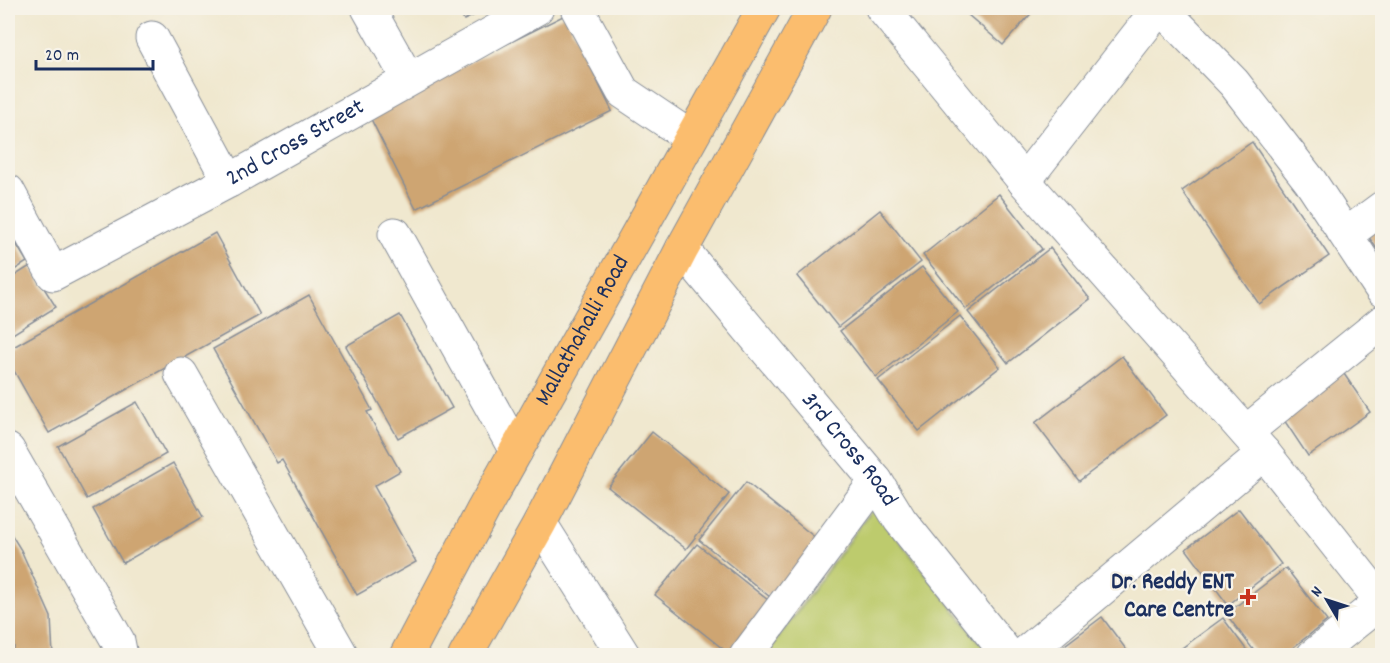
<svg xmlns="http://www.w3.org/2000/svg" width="1390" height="663" viewBox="0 0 1390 663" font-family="Dekko,sans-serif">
<rect width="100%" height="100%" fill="#f7f3e8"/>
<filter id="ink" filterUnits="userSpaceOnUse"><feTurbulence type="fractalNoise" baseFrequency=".0167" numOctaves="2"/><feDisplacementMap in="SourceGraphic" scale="12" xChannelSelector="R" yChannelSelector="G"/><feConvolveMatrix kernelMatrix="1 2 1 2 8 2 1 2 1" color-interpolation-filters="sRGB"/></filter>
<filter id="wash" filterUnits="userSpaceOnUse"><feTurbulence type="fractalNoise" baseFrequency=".008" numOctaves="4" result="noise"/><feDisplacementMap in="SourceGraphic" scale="24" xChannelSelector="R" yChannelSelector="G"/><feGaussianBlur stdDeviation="1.35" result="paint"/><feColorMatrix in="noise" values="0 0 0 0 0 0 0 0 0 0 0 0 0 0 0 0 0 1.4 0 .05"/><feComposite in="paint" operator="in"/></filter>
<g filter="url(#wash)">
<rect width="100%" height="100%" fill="#f0e8cf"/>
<path fill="#bdcb6d" stroke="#6c7d66" stroke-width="1.5" d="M873,507L991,656H765Z"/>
<g id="blocks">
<g fill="#cea572">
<path d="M458,8H490L464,20Z"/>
<path d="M960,8H1036L1003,45Z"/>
<path d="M565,15L612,111L416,209L368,113Z"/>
<path d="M1252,142L1329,256L1259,304L1182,191Z"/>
<path d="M999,194L1042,249L966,309L923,255Z"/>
<path d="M880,210L921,262L838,327L797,276Z"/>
<path d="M1382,223V257L1367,234Z"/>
<path d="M8,230L27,262L8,274Z"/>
<path d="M215,233L260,315L49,433L8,360V350Z"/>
<path d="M1050,248L1090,299L1008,363L968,312Z"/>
<path d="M30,266L56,307L8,337V280Z"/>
<path d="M922,267L958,312L876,377L840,331Z"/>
<path d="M309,295L372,410L367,412L400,471L374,486L416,562L357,595L282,460L277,463L213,349Z"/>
<path d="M400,315L452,408L398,438L346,346Z"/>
<path d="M960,316L1000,367L919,431L878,380Z"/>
<path d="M1122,356L1166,415L1079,481L1035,423Z"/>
<path d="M1342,371L1370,412L1308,456L1280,414Z"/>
<path d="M137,402L166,454L87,499L58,446Z"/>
<path d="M652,432L729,494L686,549L608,487Z"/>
<path d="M173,463L203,517L123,563L93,509Z"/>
<path d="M746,482L822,543L775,601L699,540Z"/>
<path d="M1239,509L1281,564L1228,605L1186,549Z"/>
<path d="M8,529L21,550L51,617L53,656H8V649L14,648L13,605L8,597Z"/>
<path d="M697,544L773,604L732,656L655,595Z"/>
<path d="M1286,568L1327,621L1282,656H1258L1226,614Z"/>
<path d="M1102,617L1131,656H1066L1061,648Z"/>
<path d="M1223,618L1251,656H1187L1182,648Z"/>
</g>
</g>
</g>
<g filter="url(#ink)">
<use href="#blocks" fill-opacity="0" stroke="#868c96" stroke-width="1.5"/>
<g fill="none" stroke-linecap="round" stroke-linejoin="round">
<defs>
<g id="minor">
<path d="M368,8L408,79"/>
<path d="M577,8L623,92L690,137"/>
<path d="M882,8L1024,181L1264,453L1382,602"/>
<path d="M1161,8L1234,83L1310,181L1382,290"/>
<path d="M152,38L229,181"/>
<path d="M1024,181L1159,8"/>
<path id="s1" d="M8,191L53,274L229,181L537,8"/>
<path d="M395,234L516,451"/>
<path d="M1347,234L1382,208"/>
<path id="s2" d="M682,249L876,481L900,520L1009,656"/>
<path d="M181,374L342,656"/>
<path d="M1246,432L1382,322"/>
<path d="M8,450L118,641L121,656"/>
<path d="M540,523L624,656"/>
<path d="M746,656L876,481"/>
<path d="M1022,656L1264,453"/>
<path d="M1313,656L1382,601"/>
</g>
<g id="major">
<path id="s3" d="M406,656L483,510L764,8"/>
<path d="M465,656L540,523L682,249L815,8"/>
</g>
</defs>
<use href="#minor" stroke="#868c96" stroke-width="35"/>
<use href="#major" stroke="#868c96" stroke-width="35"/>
<use href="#minor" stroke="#fff" stroke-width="33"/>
<use href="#major" stroke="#fbbd6e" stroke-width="33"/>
</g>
</g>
<path fill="#c8321e" stroke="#f7f3e8" stroke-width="2" d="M1245 588h6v6h6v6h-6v6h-6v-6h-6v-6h6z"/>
<g text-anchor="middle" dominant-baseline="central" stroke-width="4.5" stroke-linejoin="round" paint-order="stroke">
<g font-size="24" fill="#1b2f5e" stroke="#f7f3e8">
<text stroke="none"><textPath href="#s1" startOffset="370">2nd Cross Street</textPath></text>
<text stroke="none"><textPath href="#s3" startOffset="370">Mallathahalli Road</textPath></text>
<text stroke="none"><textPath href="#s2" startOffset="261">3rd Cross Road</textPath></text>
</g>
<g font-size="24" font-weight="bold" fill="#1b2f5e" stroke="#f7f3e8" text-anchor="end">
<text x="1234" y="583">Dr. Reddy ENT<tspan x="1234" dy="28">Care Centre</tspan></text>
</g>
</g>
<rect width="1390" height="663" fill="none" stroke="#f7f3e8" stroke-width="30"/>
<g transform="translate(1327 600) rotate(309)" stroke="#f7f3e8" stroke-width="4.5" paint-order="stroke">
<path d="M0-4.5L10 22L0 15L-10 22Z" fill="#1b2f5e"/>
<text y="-9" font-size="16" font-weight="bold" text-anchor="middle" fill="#1b2f5e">N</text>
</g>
<path d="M36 60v9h117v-9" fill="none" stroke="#1b2f5e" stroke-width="3"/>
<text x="45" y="60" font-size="18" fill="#1b2f5e" stroke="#f7f3e8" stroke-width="4.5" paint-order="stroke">20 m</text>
</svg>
